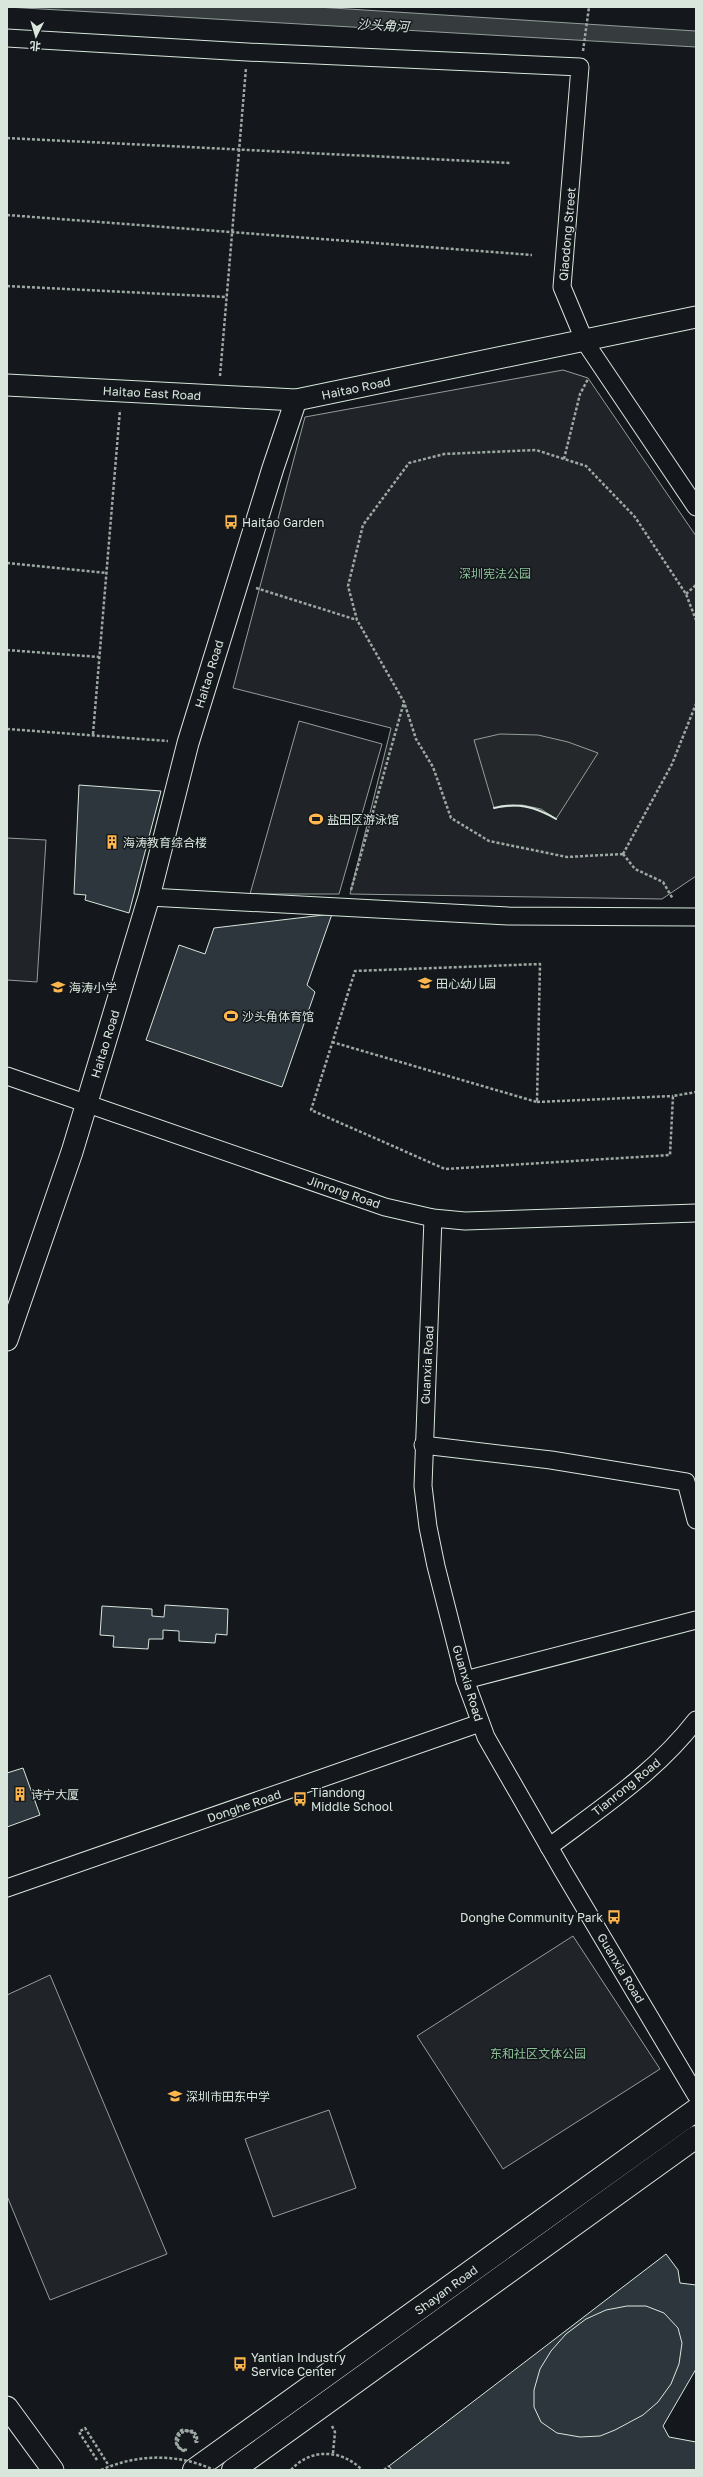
<svg xmlns="http://www.w3.org/2000/svg" width="703" height="2477" viewBox="0 0 703 2477" font-family="'Golos Text','Noto Sans SC',sans-serif">
<rect width="100%" height="100%" fill="#14181c"/>
<g fill="#202428" stroke="#939e99">
<path d="M563,370L588,378L696,536V876L662,899L350,894L391,728L233,688L305,417Z"/>
<path d="M299,721L382,744L339,894H250Z"/>
<path d="M7,838L46,840L37,982L7,980Z"/>
<path d="M573,1936L660,2069L503,2169L417,2036Z"/>
<path d="M50,1975L167,2254L50,2300L7,2196V1995Z"/>
<path d="M329,2110L356,2188L273,2217L245,2139Z"/>
</g>
<path fill="#24282b" stroke="#939e99" d="M500,734L538,735L568,742L598,753L556,819L541,809L522,805L494,808L474,740Z"/>
<path fill="#363b3e" stroke="#939e99" d="M7,7H317L696,31V47Z"/>
<g fill="#2c363c" stroke="#d8e6dc">
<path d="M79,785L161,791L129,913L85,900L86,895L74,894Z"/>
<path d="M332,914L307,985L315,992L282,1087L146,1040L179,945L205,954L214,928Z"/>
<path d="M165,1605L228,1609L227,1635L216,1634L215,1643L179,1641V1631L163,1630V1639H149L148,1649L113,1647L114,1636L100,1635L102,1606L152,1609V1616L164,1617Z"/>
<path d="M23,1768L40,1815L7,1827V1773Z"/>
<path d="M666,2254L678,2270L680,2283L696,2285V2369L663,2426L669,2437L696,2442V2470H392L389,2466Z"/>
<path d="M627,2306H646L664,2313L678,2328L682,2343L679,2364L671,2384L658,2402L643,2415L615,2430L600,2436L580,2437L557,2433L541,2422L534,2407V2390L540,2369L551,2351L566,2334L586,2319L606,2310Z"/>
</g>
<g fill="none" stroke-linecap="round" stroke-linejoin="round">
<defs>
<g id="minor">
<path d="M7,38L247,52L580,67L562,287L585,342L696,507"/>
<path d="M149,897L508,916L696,917"/>
<path d="M7,1076L385,1207L433,1218L465,1221L696,1213"/>
<path d="M433,1218L423,1486L428,1527L436,1566L465,1680L486,1737L563,1871L696,2095"/>
<path d="M423,1445L551,1460L686,1482L696,1520"/>
<path d="M465,1680L696,1620"/>
<path d="M549,1847C601,1808 656,1772 696,1720"/>
<path d="M7,1888L480,1723"/>
</g>
<g id="tertiary">
<path d="M7,385L296,400"/>
<path d="M7,1340L72,1152L149,897L188,743L273,468L296,400L696,317"/>
<path d="M7,2407L53,2470"/>
</g>
<g id="secondary">
<path d="M194,2470L696,2110"/>
<path d="M233,2470L696,2137"/>
</g>
</defs>
<use href="#minor" stroke="#d8e6dc" stroke-width="19"/>
<use href="#tertiary" stroke="#d8e6dc" stroke-width="23"/>
<use href="#secondary" stroke="#d8e6dc" stroke-width="24"/>
<g stroke="#9da8a2" stroke-width="2.5" stroke-dasharray="3 2" stroke-linecap="butt">
<path d="M583,51L589,7"/>
<path d="M7,138L510,163"/>
<path d="M7,215L532,255"/>
<path d="M7,286L227,297"/>
<path d="M220,376L246,68"/>
<path d="M564,459L580,394L588,379"/>
<path d="M7,563L106,573"/>
<path d="M256,588L357,620"/>
<path d="M686,594L696,585"/>
<path d="M7,650L99,657"/>
<path d="M7,729L168,741"/>
<path d="M93,734L120,410"/>
<path d="M623,854L567,857L489,841L451,818L433,767L416,739L404,702L357,620L348,586L363,525L409,463L444,454L536,450L586,466L635,517L686,594L696,620"/>
<path d="M623,854L672,764L696,704"/>
<path d="M623,854L635,869L663,882L673,899"/>
<path d="M351,890L404,702"/>
<path d="M332,1042L537,1102L540,964L355,971L311,1110L445,1169L670,1155L673,1096L696,1092"/>
<path d="M537,1102L673,1096"/>
<path d="M332,2426L335,2432L333,2453"/>
<path d="M187,2450L181,2449L177,2444L180,2433L188,2431L193,2433L196,2443"/>
<path d="M184,2451C174,2447 173,2436 182,2430L194,2431L198,2442"/>
<path d="M185,2451C174,2448 173,2437 182,2430L194,2432L197,2436V2443"/>
<path d="M97,2460L79,2432L85,2428L109,2466"/>
<path d="M291,2470C310,2448 342,2449 362,2470"/>
<path d="M384,2470L389,2466"/>
</g>
<use href="#minor" stroke="#14181c" stroke-width="17"/>
<use href="#tertiary" stroke="#14181c" stroke-width="21"/>
<use href="#secondary" stroke="#14181c" stroke-width="22"/>
<path stroke="#9da8a2" stroke-width="2.5" stroke-dasharray="3 2" stroke-linecap="butt" d="M101,2470C137,2454 177,2453 214,2470"/>
<path stroke="#d8e6dc" stroke-width="2" d="M494,808C517,802 536,807 556,819"/>
</g>
<defs>
<symbol id="bus-bare" viewBox="-9 -9 18 18"><path d="M-5-6H5V4H4V6H2V4H-2V6H-4V4H-5ZM-3.5-4V0h7V-4ZM-3.5 1.2v1.5H-2V1.2ZM2 1.2v1.5H3.5V1.2Z" fill="#ffb74d" stroke="#14181c" stroke-width="2.5" paint-order="stroke"/></symbol>
<symbol id="stadium-bare" viewBox="-9 -9 18 18"><path d="M0-5a6.5 5 0 1 0 0 10a6.5 5 0 1 0 0-10ZM-3.5-1.8h7v3.6h-7Z" fill="#ffb74d" stroke="#14181c" stroke-width="2.5" paint-order="stroke"/></symbol>
<symbol id="building-bare" viewBox="-9 -9 18 18"><path d="M-4-6H4V6H1V3H-1V6H-4ZM-2.5-4.3h1.7v1.8h-1.7ZM.8-4.3h1.7v1.8H.8ZM-2.5-1h1.7V.8h-1.7ZM.8-1h1.7V.8H.8Z" fill="#ffb74d" stroke="#14181c" stroke-width="2.5" paint-order="stroke"/></symbol>
<symbol id="school-bare" viewBox="-9 -9 18 18"><path d="M0-5L7-2L0 1L-7-2ZM-4 1L0 2.5L4 1V4Q0 6-4 4Z" fill="#ffb74d" stroke="#14181c" stroke-width="2.5" paint-order="stroke"/></symbol>
</defs>
<g fill-rule="evenodd">
<use href="#bus-bare" x="221" y="512" width="20" height="20"/>
<use href="#stadium-bare" x="306" y="809" width="20" height="20"/>
<use href="#building-bare" x="102" y="832" width="20" height="20"/>
<use href="#school-bare" x="415" y="973" width="20" height="20"/>
<use href="#school-bare" x="48" y="977" width="20" height="20"/>
<use href="#stadium-bare" x="221" y="1006" width="20" height="20"/>
<use href="#building-bare" x="10" y="1784" width="20" height="20"/>
<use href="#bus-bare" x="290" y="1789" width="20" height="20"/>
<use href="#bus-bare" x="604" y="1907" width="20" height="20"/>
<use href="#school-bare" x="165" y="2086" width="20" height="20"/>
<use href="#bus-bare" x="230" y="2354" width="20" height="20"/>
</g>
<g text-anchor="middle" dominant-baseline="central" stroke-width="3" stroke-linejoin="round" paint-order="stroke">
<g font-size="12" fill="#d8e6dc" stroke="#14181c">
<text transform="translate(567 234) rotate(-85)">Qiaodong Street</text>
<text transform="translate(356 388) rotate(-12)">Haitao Road</text>
<text transform="translate(152 393) rotate(3)">Haitao East Road</text>
<text transform="translate(209 674) rotate(-73)">Haitao Road</text>
<text transform="translate(105 1044) rotate(-73)">Haitao Road</text>
<text transform="translate(344 1192) rotate(19)">Jinrong Road</text>
<text transform="translate(427 1365) rotate(-87)">Guanxia Road</text>
<text transform="translate(468 1683) rotate(73)">Guanxia Road</text>
<text transform="translate(626 1787) rotate(-39)">Tianrong Road</text>
<text transform="translate(244 1806) rotate(-19)">Donghe Road</text>
<text transform="translate(621 1968) rotate(59)">Guanxia Road</text>
<text transform="translate(446 2290) rotate(-36)">Shayan Road</text>
</g>
<g font-size="12" fill="#d8e6dc" stroke="#14181c" text-anchor="start">
<text x="242" y="522">Haitao Garden</text>
<text x="327" y="819">盐田区游泳馆</text>
<text x="123" y="842">海涛教育综合楼</text>
<text x="436" y="983">田心幼儿园</text>
<text x="69" y="987">海涛小学</text>
<text x="242" y="1016">沙头角体育馆</text>
<text x="311" y="1792">Tiandong<tspan x="311" dy="14">Middle School</tspan></text>
<text x="31" y="1794">诗宁大厦</text>
<text x="603" y="1917" text-anchor="end">Donghe Community Park</text>
<text x="186" y="2096">深圳市田东中学</text>
<text x="251" y="2357">Yantian Industry<tspan x="251" dy="14">Service Center</tspan></text>
</g>
<g font-size="12" fill="#8ac095" stroke="#14181c">
<text x="495" y="573">深圳宪法公园</text>
<text x="538" y="2053">东和社区文体公园</text>
</g>
<g font-size="13" font-style="italic" fill="#d8e6dc" stroke="#14181c">
<text transform="translate(383 25) rotate(3)">沙头角河</text>
</g>
</g>
<rect width="703" height="2477" fill="none" stroke="#d8e6dc" stroke-width="16"/>
<g transform="translate(36 36) rotate(185)" stroke="#14181c" stroke-width="3" paint-order="stroke">
<path d="M0-3L7 15L0 10L-7 15Z" fill="#d8e6dc"/>
<text y="-6" font-size="11" font-weight="bold" text-anchor="middle" fill="#d8e6dc">北</text>
</g>
</svg>
